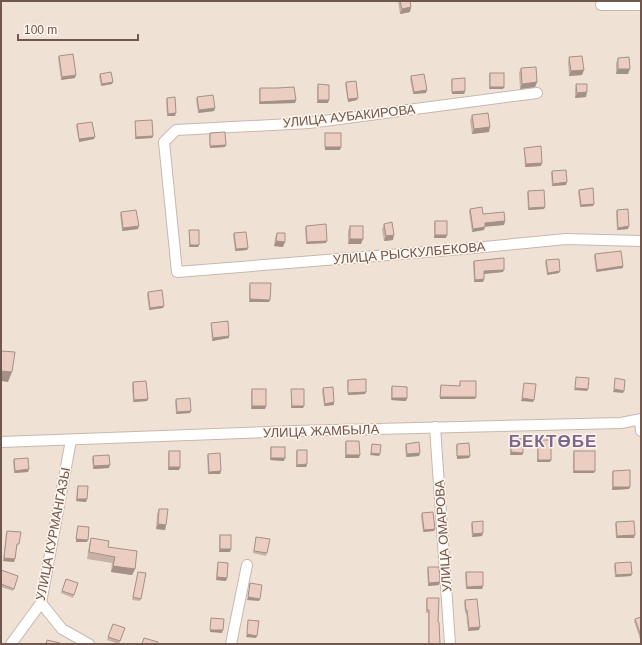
<svg xmlns="http://www.w3.org/2000/svg" width="642" height="645" viewBox="0 0 642 645" font-family="Helvetica,sans-serif">
<rect width="100%" height="100%" fill="#f9f0e6"/>
<rect fill="#f0e1d5" x="1" y="1" width="640" height="643"/>
<g fill="none" stroke-linecap="round" stroke-linejoin="round">
<defs>
<g id="minor">
<path d="M601,5H641"/>
<path d="M537,93L309,123L176,130L164,142L177,272L463,249L566,239L641,241"/>
<path d="M640,420L641,431"/>
<path d="M435,427L450,644"/>
<path d="M1,442L294,431L621,423L641,419"/>
<path d="M41,603L62,629L89,644"/>
<path d="M11,644L41,603L71,440"/>
<path d="M231,644L247,565"/>
</g>
</defs>
<use href="#minor" stroke="#c9b7ad" stroke-width="12"/>
<use href="#minor" stroke="#fff" stroke-width="10"/>
</g>
<g fill="#cab1a6">
<path d="M398,1H410L411,7L410,12L400,14Z"/>
<path d="M59,56L75,78L61,80L58,58Z"/>
<path d="M569,57L582,75L569,76L568,62Z"/>
<path d="M618,58L628,74H616V63Z"/>
<path d="M521,68L537,82L535,87L520,89L519,73Z"/>
<path d="M490,73L504,87L503,89H489V75Z"/>
<path d="M100,74L112,84L101,86L99,77Z"/>
<path d="M411,76L426,93L413,94L410,79Z"/>
<path d="M452,79L465,91L464,94H452L451,81Z"/>
<path d="M346,82L357,100L348,102L345,84Z"/>
<path d="M318,84L328,103H317V87Z"/>
<path d="M576,84L586,97L575,98V89Z"/>
<path d="M260,88L296,100L295,103L259,104V90Z"/>
<path d="M197,97L215,108L214,111L198,113L196,100Z"/>
<path d="M167,98L175,116H167L166,100Z"/>
<path d="M472,115L489,132L472,134L470,120Z"/>
<path d="M135,121L153,136L152,138L135,139Z"/>
<path d="M77,124L94,139L79,142L76,126Z"/>
<path d="M210,133L226,145L225,147L210,148L209,136Z"/>
<path d="M325,133L340,150H325Z"/>
<path d="M524,148L541,166L525,167L524,150Z"/>
<path d="M552,171L566,185L552,186L551,173Z"/>
<path d="M579,190L593,206L580,207L578,192Z"/>
<path d="M528,191L544,209L528,210L527,193Z"/>
<path d="M470,209L505,221L504,225L485,226L484,230L472,232L469,212Z"/>
<path d="M617,210L628,229L617,230L616,212Z"/>
<path d="M121,212L138,229L122,231L120,214Z"/>
<path d="M435,221L446,238H434V223Z"/>
<path d="M384,224L393,240L384,241L382,229Z"/>
<path d="M306,226L326,243L306,244L305,228Z"/>
<path d="M350,226L361,244H348V231Z"/>
<path d="M189,230L198,247H189Z"/>
<path d="M234,233L248,248L247,250L235,251L233,235Z"/>
<path d="M277,233L283,247L274,246L275,238Z"/>
<path d="M641,252V266H640Z"/>
<path d="M595,254L623,266V268L596,272L594,257Z"/>
<path d="M546,260L559,273L547,275L545,263Z"/>
<path d="M474,261L503,272L484,274V279L483,282H474L473,263Z"/>
<path d="M250,283L269,302H249V286Z"/>
<path d="M148,292L163,308L149,310L147,295Z"/>
<path d="M211,323L229,336V338L212,341L211,326Z"/>
<path d="M348,380L366,392L365,394L348,395L347,382Z"/>
<path d="M460,381L476,397L475,399H440V388L441,385L459,386Z"/>
<path d="M133,382L148,399L147,401L133,402L132,384Z"/>
<path d="M392,386L407,398L406,401L391,400V389Z"/>
<path d="M323,388L334,405L324,406L322,391Z"/>
<path d="M252,389L265,409H251V392Z"/>
<path d="M291,389L303,408H291Z"/>
<path d="M176,399L190,413L176,414L175,402Z"/>
<path d="M511,439L523,453L522,455H510V441Z"/>
<path d="M538,440L550,462H537V442Z"/>
<path d="M346,441L359,458H345V443Z"/>
<path d="M406,444L419,456L406,457L405,446Z"/>
<path d="M457,444L470,456L469,458L457,459L456,446Z"/>
<path d="M271,447L284,461L270,460V450Z"/>
<path d="M297,450L307,464L306,467H296V452Z"/>
<path d="M169,451L180,467L179,470H168V454Z"/>
<path d="M574,451L594,473H573V453Z"/>
<path d="M208,454L221,471L220,474H208L207,456Z"/>
<path d="M93,456L109,468L93,469L92,459Z"/>
<path d="M14,459L29,469L28,472L14,473L13,461Z"/>
<path d="M613,471L630,487L629,489L612,490V473Z"/>
<path d="M78,486L87,499L86,502L76,501L77,488Z"/>
<path d="M159,509L166,525L165,530L156,529L157,514Z"/>
<path d="M422,513L435,529L434,531L423,532L421,516Z"/>
<path d="M472,522L483,533L482,536L472,537L471,525Z"/>
<path d="M616,522L634,538H616L615,524Z"/>
<path d="M78,526L87,542H76L77,528Z"/>
<path d="M7,531L18,546H17L14,562L3,561L6,533Z"/>
<path d="M220,535L230,552H219V538Z"/>
<path d="M256,537L267,553L266,556L253,553Z"/>
<path d="M91,538L108,547L135,569L132,575L111,572L112,563L87,559L89,545Z"/>
<path d="M218,562L226,581L216,580L217,565Z"/>
<path d="M615,563L631,576L615,577L614,566Z"/>
<path d="M428,567L439,585L428,586L427,570Z"/>
<path d="M1,570L18,576L13,591L1,587Z"/>
<path d="M138,572L141,599L140,601L132,600Z"/>
<path d="M466,572L483,586L482,589H466L465,575Z"/>
<path d="M66,579L78,583L73,598L61,593Z"/>
<path d="M427,598L440,644H428V613H426V600Z"/>
<path d="M465,600L479,630L468,631L466,613H465L464,602Z"/>
<path d="M641,617V639H640L634,621L635,619Z"/>
<path d="M113,624L125,628L119,644L107,640Z"/>
</g>
<g fill="#a49087">
<path d="M411,7L410,12L400,14L402,9Z"/>
<path d="M618,69H630L628,74H616Z"/>
<path d="M584,70L582,75L569,76L571,71Z"/>
<path d="M76,75L75,78L61,80L62,77Z"/>
<path d="M113,82L112,84L101,86L102,84Z"/>
<path d="M537,82L535,87L520,89L522,84Z"/>
<path d="M490,87H504L503,89H489Z"/>
<path d="M427,90L426,93L413,94L414,92Z"/>
<path d="M465,91L464,94H452V92Z"/>
<path d="M587,92L586,97L575,98L577,93Z"/>
<path d="M358,98L357,100L348,102V99Z"/>
<path d="M296,100L295,103L259,104L260,102Z"/>
<path d="M318,100H329L328,103H317Z"/>
<path d="M215,108L214,111L198,113L199,110Z"/>
<path d="M176,113L175,116H167L168,114Z"/>
<path d="M490,127L489,132L472,134L474,129Z"/>
<path d="M153,136L152,138L135,139L136,137Z"/>
<path d="M95,137L94,139L79,142V139Z"/>
<path d="M226,145L225,147L210,148V146Z"/>
<path d="M325,147H341L340,150H325Z"/>
<path d="M542,163L541,166L525,167L526,164Z"/>
<path d="M567,182L566,185L552,186L553,184Z"/>
<path d="M594,204L593,206L580,207L581,205Z"/>
<path d="M545,207L544,209L528,210L529,208Z"/>
<path d="M505,221L504,225L483,227L485,223Z"/>
<path d="M139,226L138,229L122,231L123,228Z"/>
<path d="M629,226L628,229L617,230L618,228Z"/>
<path d="M485,227L484,230L472,232L473,229Z"/>
<path d="M394,235L393,240L384,241L386,236Z"/>
<path d="M435,235H447L446,238H434Z"/>
<path d="M350,239H363L361,244H348Z"/>
<path d="M276,241L285,242L283,247L274,246Z"/>
<path d="M327,241L326,243L306,244L307,242Z"/>
<path d="M190,245H199L198,247H189Z"/>
<path d="M248,248L247,250L235,251L236,249Z"/>
<path d="M623,266V268L596,272L597,270Z"/>
<path d="M504,270L503,272L483,274L484,271Z"/>
<path d="M560,271L559,273L547,275L548,273Z"/>
<path d="M484,279L483,282H474L475,280Z"/>
<path d="M250,299L270,300L269,302H249Z"/>
<path d="M164,306L163,308L149,310L150,308Z"/>
<path d="M229,336V338L212,341L213,338Z"/>
<path d="M1,371L12,372L8,382L1,381Z"/>
<path d="M575,388L588,389L587,391L574,390Z"/>
<path d="M614,389L624,391L623,393L613,392Z"/>
<path d="M366,392L365,394L348,395V393Z"/>
<path d="M440,397H476L475,399H440Z"/>
<path d="M392,398H407L406,401L391,400Z"/>
<path d="M522,398L534,400L533,402L521,401Z"/>
<path d="M148,399L147,401L133,402L134,400Z"/>
<path d="M334,402V405L324,406L325,404Z"/>
<path d="M252,406H266L265,409H251Z"/>
<path d="M292,406H304L303,408H291Z"/>
<path d="M191,411L190,413L176,414L177,412Z"/>
<path d="M511,452L523,453L522,455H510Z"/>
<path d="M371,453L380,454L379,456L370,455Z"/>
<path d="M420,453L419,456L406,457L407,454Z"/>
<path d="M346,455H360L359,458H345Z"/>
<path d="M457,456H470L469,458L457,459Z"/>
<path d="M271,458H285L284,461L270,460Z"/>
<path d="M538,460H551L550,462H537Z"/>
<path d="M307,464L306,467H296L297,465Z"/>
<path d="M110,465L109,468L93,469L94,466Z"/>
<path d="M169,467H180L179,470H168Z"/>
<path d="M29,469L28,472L14,473L15,471Z"/>
<path d="M221,471L220,474H208L209,472Z"/>
<path d="M574,471H595L594,473H573Z"/>
<path d="M613,487H630L629,489L612,490Z"/>
<path d="M77,499H87L86,502L76,501Z"/>
<path d="M158,524L166,525L165,530L156,529Z"/>
<path d="M435,529L434,531L423,532L424,530Z"/>
<path d="M483,533L482,536L472,537L473,534Z"/>
<path d="M635,535L634,538H616L617,536Z"/>
<path d="M76,539L88,540L87,542H76Z"/>
<path d="M220,549H231L230,552H219Z"/>
<path d="M4,558L15,559L14,562L3,561Z"/>
<path d="M113,566L135,569L132,575L111,572Z"/>
<path d="M632,574L631,576L615,577L616,575Z"/>
<path d="M217,577L227,578L226,581L216,580Z"/>
<path d="M440,582L439,585L428,586L429,583Z"/>
<path d="M483,586L482,589H466L467,587Z"/>
<path d="M248,597L260,599L259,601L247,600Z"/>
<path d="M480,627L479,630L468,631L469,628Z"/>
<path d="M210,630H223L222,633L210,632Z"/>
<path d="M247,634L257,636L256,638L246,637Z"/>
</g>
<g fill="#ebcec1" stroke="#a49087">
<path d="M400,1H410L411,7L402,9Z"/>
<path d="M73,54L76,75L62,77L59,56Z"/>
<path d="M582,56L584,70L571,71L569,57Z"/>
<path d="M629,57L630,69H618V58Z"/>
<path d="M536,67L537,82L522,84L521,68Z"/>
<path d="M111,72L113,82L102,84L100,74Z"/>
<rect x="490" y="73" width="14" height="14"/>
<path d="M424,74L427,90L414,92L411,76Z"/>
<path d="M465,78V91L452,92V79Z"/>
<path d="M356,81L358,98L348,99L346,82Z"/>
<path d="M318,84L329,85V100H318Z"/>
<path d="M576,84H587V92L577,93Z"/>
<path d="M294,87L296,100L260,102V88H277Z"/>
<path d="M213,95L215,108L199,110L197,97Z"/>
<path d="M175,97L176,113L168,114L167,98Z"/>
<path d="M488,113L490,127L474,129L472,115Z"/>
<path d="M152,120L153,136L136,137L135,121Z"/>
<path d="M92,122L95,137L79,139L77,124Z"/>
<path d="M225,132L226,145L210,146V133Z"/>
<rect x="325" y="133" width="16" height="14"/>
<path d="M541,146L542,163L526,164L524,148Z"/>
<path d="M566,170L567,182L553,184L552,171Z"/>
<path d="M593,188L594,204L581,205L579,190Z"/>
<path d="M544,190L545,207L529,208L528,191Z"/>
<path d="M482,207L483,214L504,212L505,221L485,223V227L473,229L470,209Z"/>
<path d="M628,209L629,226L618,228L617,210Z"/>
<path d="M136,210L139,226L123,228L121,212Z"/>
<rect x="435" y="221" width="12" height="14"/>
<path d="M392,222L394,235L386,236L384,224Z"/>
<path d="M326,224L327,241L307,242L306,226Z"/>
<rect x="350" y="226" width="13" height="13"/>
<path d="M189,230H199V245H190Z"/>
<path d="M246,232L248,248L236,249L234,233Z"/>
<path d="M277,233H285V242L276,241Z"/>
<path d="M621,251L623,266L597,270L595,254Z"/>
<path d="M504,258V270L484,271V279L475,280L474,261Z"/>
<path d="M559,259L560,271L548,273L546,260Z"/>
<path d="M250,283H271L270,300L250,299Z"/>
<path d="M162,290L164,306L150,308L148,292Z"/>
<path d="M228,321L229,336L213,338L211,323Z"/>
<path d="M1,351L15,352L12,372L1,371Z"/>
<path d="M576,377L589,378L588,389L575,388Z"/>
<path d="M615,378L625,380L624,391L614,389Z"/>
<path d="M366,379V392L348,393V380Z"/>
<path d="M146,381L148,399L134,400L133,382Z"/>
<path d="M460,381H476V397H440L441,385L460,386Z"/>
<path d="M524,383L536,384L534,400L522,398Z"/>
<path d="M392,386L407,387V398H392Z"/>
<path d="M333,387L334,402L325,404L323,388Z"/>
<rect x="252" y="389" width="14" height="17"/>
<path d="M291,389H304V406H292Z"/>
<path d="M190,398L191,411L177,412L176,399Z"/>
<path d="M511,439H523V453L511,452Z"/>
<rect x="538" y="440" width="13" height="20"/>
<path d="M346,441H359L360,455H346Z"/>
<path d="M419,442L420,453L407,454L406,444Z"/>
<path d="M469,443L470,456H457V444Z"/>
<path d="M372,444L381,445L380,454L371,453Z"/>
<rect x="271" y="447" width="14" height="11"/>
<path d="M297,450H307V464L297,465Z"/>
<rect x="169" y="451" width="11" height="16"/>
<rect x="574" y="451" width="21" height="20"/>
<path d="M220,453L221,471L209,472L208,454Z"/>
<path d="M109,455L110,465L94,466L93,456Z"/>
<path d="M28,458L29,469L15,471L14,459Z"/>
<path d="M630,470V487H613V471Z"/>
<path d="M78,486H88L87,499H77Z"/>
<path d="M159,509H168L166,525L158,524Z"/>
<path d="M433,512L435,529L424,530L422,513Z"/>
<path d="M483,521V533L473,534L472,522Z"/>
<path d="M634,521L635,535L617,536L616,522Z"/>
<path d="M78,526L89,527L88,540L76,539Z"/>
<path d="M7,531L21,532L19,544H17L15,559L4,558Z"/>
<rect x="220" y="535" width="11" height="14"/>
<path d="M256,537L270,539L267,553L254,551Z"/>
<path d="M91,538L109,541L108,547L137,551L135,569L113,566L115,557L89,552Z"/>
<path d="M218,562L228,563L227,578L217,577Z"/>
<path d="M631,562L632,574L616,575L615,563Z"/>
<path d="M428,567H439L440,582L429,583Z"/>
<path d="M1,570L18,576L14,589L1,584Z"/>
<path d="M138,572L146,573L141,599L133,597Z"/>
<path d="M466,572H483V586L467,587Z"/>
<path d="M66,579L78,583L74,595L62,591Z"/>
<path d="M250,583L262,585L260,599L248,597Z"/>
<path d="M427,598H439L438,622H439L440,644H429V610H427Z"/>
<path d="M477,599L480,627L469,628L467,610H466L465,600Z"/>
<path d="M641,617V636L635,619Z"/>
<path d="M211,618L224,619L223,630H210Z"/>
<path d="M248,620L259,621L257,636L247,634Z"/>
<path d="M113,624L125,628L120,641L108,637Z"/>
<path d="M144,638L158,642L157,644H142Z"/>
<path d="M47,640L60,643V644H46Z"/>
</g>
<g text-anchor="middle" dominant-baseline="central" stroke-width="3" stroke-linejoin="round" paint-order="stroke">
<g font-size="13" fill="#6f574e" stroke="#fdf4ec">
<text transform="translate(349 116) rotate(-6)">УЛИЦА АУБАКИРОВА</text>
<text transform="translate(409 253) rotate(-5)">УЛИЦА РЫСКУЛБЕКОВА</text>
<text transform="translate(321 431) rotate(-2)">УЛИЦА ЖАМБЫЛА</text>
<text transform="translate(53 534) rotate(-79)">УЛИЦА КУРМАНГАЗЫ</text>
<text transform="translate(443 536) rotate(-94)">УЛИЦА ОМАРОВА</text>
</g>
<g font-size="17" font-weight="bold" letter-spacing="1" fill="#7b668c" stroke="#fdf4ec">
<text x="553" y="441">БЕКТӨБЕ</text>
</g>
</g>
<rect width="642" height="645" fill="none" stroke="#6f574e" stroke-width="4"/>
<path d="M18 34v6h120v-6" fill="none" stroke="#6f574e" stroke-width="2"/>
<text x="24" y="34" font-size="12" fill="#6f574e" stroke="#fdf4ec" stroke-width="3" paint-order="stroke">100 m</text>
</svg>
